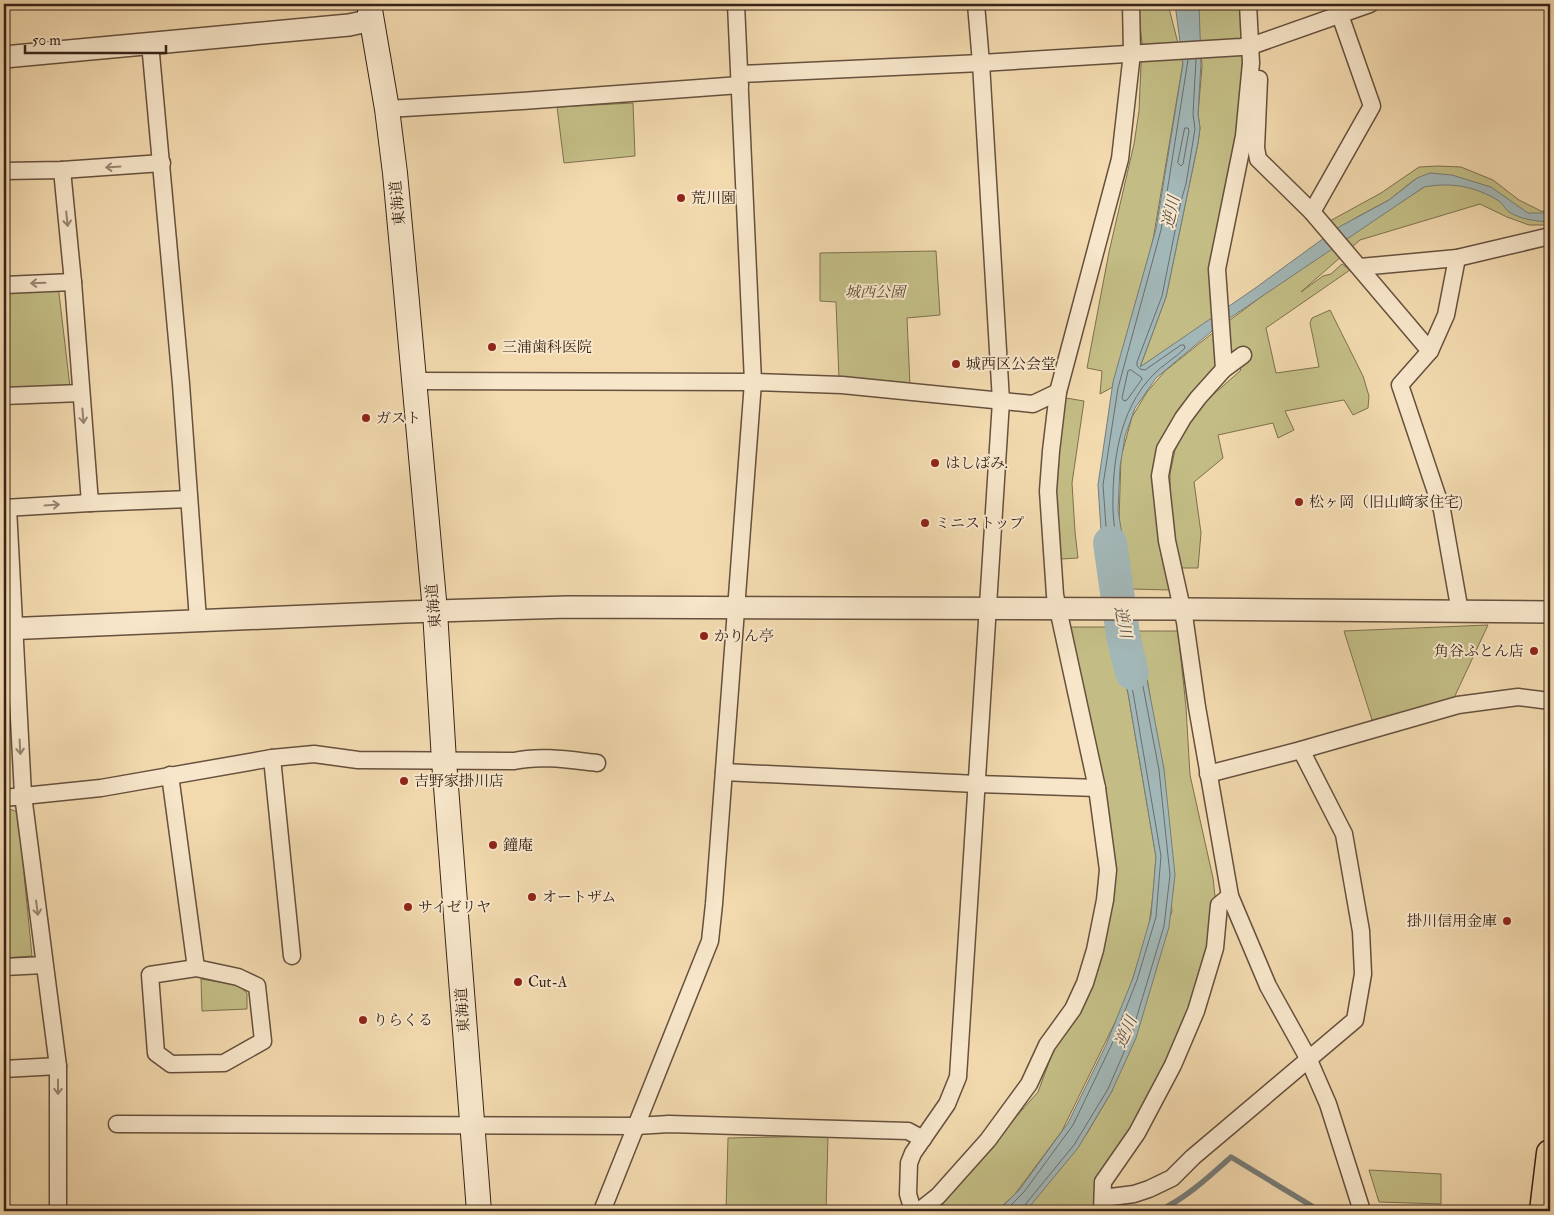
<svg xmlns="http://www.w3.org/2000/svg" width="1554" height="1215" viewBox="0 0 1554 1215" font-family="'IM FELL Double Pica','Noto Serif JP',serif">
<rect width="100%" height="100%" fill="#f2d9ae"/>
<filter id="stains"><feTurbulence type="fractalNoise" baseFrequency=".004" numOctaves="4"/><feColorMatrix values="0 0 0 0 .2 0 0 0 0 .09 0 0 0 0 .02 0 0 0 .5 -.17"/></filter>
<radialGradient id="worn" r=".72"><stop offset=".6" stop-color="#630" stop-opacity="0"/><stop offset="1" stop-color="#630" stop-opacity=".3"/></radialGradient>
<g fill="#c3bd85" stroke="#7d704f">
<path d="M1137,4H1168L1183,63L1153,240L1113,387L1100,394L1102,371L1087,368L1109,252L1134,144L1139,111L1142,42Z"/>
<path d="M1197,4H1243L1256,81L1224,252L1221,314L1140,367L1166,297L1198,143L1200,128L1198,114L1202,66Z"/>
<path d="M633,103L635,156L564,163L557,107Z"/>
<path d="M1438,166L1461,167L1493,180L1519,200L1541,211L1550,212V225H1529L1507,217L1480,204L1360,240L1301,292L1323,276L1331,274L1342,264L1350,270L1266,328L1276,373L1319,367L1310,323L1312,318L1330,310L1363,376L1369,396L1368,408L1353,415L1344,400L1285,411L1294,430L1278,438L1273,423L1218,435L1223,458L1194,482L1201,533L1198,568H1181L1173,547L1170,492V474L1175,450L1181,438L1188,417L1241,370L1230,354L1166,446L1164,550L1169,590L1131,589L1124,559L1119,522L1121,457L1132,417L1147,392L1165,371L1210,335L1309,261L1424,187L1422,177L1414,180L1389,200L1357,217L1323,239L1328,222L1381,193L1419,167Z"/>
<path d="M936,251L940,315L907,318L910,386L839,379L836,302L820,301V253Z"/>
<path d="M58,285L70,387L4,390V288Z"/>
<path d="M1066,398L1084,401L1072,483L1075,532L1078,558L1061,559C1057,543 1057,527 1056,510C1055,470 1058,437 1066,398Z"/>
<path d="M1488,625L1453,700L1372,720L1344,631Z"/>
<path d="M1069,627H1110L1128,693L1156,857L1153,895L1148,932L1125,1002L1062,1131L1015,1194L997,1211H933L1038,1092L1055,1046L1079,1015L1098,967L1111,899Z"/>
<path d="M1139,631H1178L1186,707L1190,775L1213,878L1215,896L1208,942L1191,1008L1097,1211H1025L1086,1135L1112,1091L1172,911L1150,696Z"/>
<path d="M4,654L7,658L11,727L4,728Z"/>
<path d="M4,809H9L18,812L32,956L4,958Z"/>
<path d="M201,979L238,985L247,993V1009L202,1011Z"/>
<path d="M828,1136L826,1211H726L728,1138Z"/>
<path d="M1369,1170L1441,1174V1204L1379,1202Z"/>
</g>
<g fill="#a2b7b7" stroke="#777c78">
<path d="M1175,4H1199L1201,63L1198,114L1200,128L1198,143L1166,297L1140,367L1254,289L1339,227L1389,200L1417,178L1430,173L1452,175L1491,187L1528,213H1550V222C1536,221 1522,220 1509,212C1505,209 1503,204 1499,201C1475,186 1451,182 1424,187L1218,326L1156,378L1135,408L1125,436L1120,467L1118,510L1131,589L1105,590L1098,485L1113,382L1156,229L1183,64Z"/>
<path d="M1110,627H1137L1164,769L1175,875L1169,927L1136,1038L1112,1091L1078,1148L1026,1211H998L1020,1189L1068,1123L1106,1045L1133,978L1151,916L1156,857L1128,693Z"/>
</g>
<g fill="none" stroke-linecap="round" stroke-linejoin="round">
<g stroke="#6c6d68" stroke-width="1">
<path d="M1188,60L1161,230L1118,388L1103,485L1110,582L1112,584H1122L1124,582C1120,558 1114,534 1113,510C1112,463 1119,410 1153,375C1162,365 1176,358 1185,348L1184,345H1181L1145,370L1140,369L1137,366V362L1162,296L1181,201L1186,184L1195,129L1193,114L1196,59"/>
<path d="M1185,128H1188L1189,131L1183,164L1181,166L1178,163Z"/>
<path d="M1131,370L1141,377L1142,379L1127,400L1124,401L1122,398L1128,371Z"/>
<path d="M1005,1211L1024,1192L1073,1125L1111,1046L1137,980L1156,917L1161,856L1133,692L1117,635L1120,632H1131L1133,634L1159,770L1170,875L1164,926L1131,1036L1108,1089L1074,1145L1024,1206L1023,1211"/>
</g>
<path stroke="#777c78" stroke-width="5.5" d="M1158,1211C1184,1200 1210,1176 1231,1157L1320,1211"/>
<path stroke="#a2b7b7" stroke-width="34" d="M1110,543L1124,641L1132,673"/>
<defs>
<g id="minor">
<path d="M150,43L181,384L198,620"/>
<path d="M740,74L981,63L1241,47L1251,46L1370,4"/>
<path d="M1259,79L1256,148L1258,159L1312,212L1430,351"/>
<path d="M387,109L522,101L740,85"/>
<path d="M62,170L73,282L90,503"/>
<path d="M4,171L62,170L162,163"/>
<path d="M1312,212L1372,106L1340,15"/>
<path d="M1457,258L1446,315L1430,351L1400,385L1442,510L1460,612"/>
<path d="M1360,267L1457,258L1550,236"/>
<path d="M4,285L73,282"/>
<path d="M1243,355L1224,369L1198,398L1183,418L1165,449L1160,476L1167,541L1185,622L1197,707L1230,896L1268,986L1308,1058L1328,1104L1362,1211"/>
<path d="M1224,369L1217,269L1244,136L1251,63L1248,4"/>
<path d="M413,381L753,382L842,385L1033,404L1058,392"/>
<path d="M4,396L81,393"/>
<path d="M4,508L90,503L189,499"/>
<path d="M8,508L23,795L58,1066V1211"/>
<path d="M272,758L292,956"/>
<path d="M724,772L977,784L1097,788"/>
<path d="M1208,774L1301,750L1458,705L1518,697L1550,701"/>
<path d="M170,775L196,968L150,975L156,1053L171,1064L224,1063L263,1041L257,986L238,977L196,968"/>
<path d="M4,798L101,788L272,758L314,754L358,760L514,761C541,755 570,760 597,763"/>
<path d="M4,967L44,965"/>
<path d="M4,1069L58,1066"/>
<path d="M117,1124L636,1126L669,1124L908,1131L923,1139"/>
<path d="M1103,1198L1134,1194L1149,1189L1172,1178L1193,1157L1355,1020L1363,974L1361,931L1344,834L1301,750"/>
<path d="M602,1211L710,941L714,904L753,382L736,4"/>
<path d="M913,1211L908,1194L909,1163L913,1153L947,1104L958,1077L1001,401L981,63L976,4"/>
<path d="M919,1211L938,1196L988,1140L1029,1084L1047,1045L1073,1009L1085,983L1095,950L1105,900L1108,870L1097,788L1055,595L1048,491L1051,451L1058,392L1120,159L1132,53L1131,4"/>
<path d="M1102,1211L1103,1182L1137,1133L1173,1065L1196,1011L1215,948L1219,905L1230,896"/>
</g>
<g id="tertiary">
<path d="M4,57L349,25L372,20"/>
<path d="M4,629L404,612L568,607L1183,609L1550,612"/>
</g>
<path id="secondary" d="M369,4L387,109L395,173L405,280L435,611L444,761L479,1211"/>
<path id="primary" d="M1543,1211L1550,1153"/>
</defs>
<use href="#minor" stroke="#66503e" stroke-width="19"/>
<use href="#tertiary" stroke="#66503e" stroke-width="24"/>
<use href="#secondary" stroke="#372319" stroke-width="26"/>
<use href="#primary" stroke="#372319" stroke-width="29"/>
<use href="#minor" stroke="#f7e6ca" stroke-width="16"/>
<use href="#tertiary" stroke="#f7e6ca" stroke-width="21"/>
<use href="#secondary" stroke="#f7e6ca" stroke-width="24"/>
<use href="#primary" stroke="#f2d9ae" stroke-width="26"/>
</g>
<defs><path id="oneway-shaft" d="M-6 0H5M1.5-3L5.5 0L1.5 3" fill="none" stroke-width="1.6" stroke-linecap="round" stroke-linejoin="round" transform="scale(1.25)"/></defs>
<g stroke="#978472">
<use href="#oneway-shaft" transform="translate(113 167) rotate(176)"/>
<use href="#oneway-shaft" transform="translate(67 219) rotate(84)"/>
<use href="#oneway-shaft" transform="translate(38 283) rotate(178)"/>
<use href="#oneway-shaft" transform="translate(83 416) rotate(85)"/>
<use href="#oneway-shaft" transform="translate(52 505) rotate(-4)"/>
<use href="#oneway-shaft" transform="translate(20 747) rotate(87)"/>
<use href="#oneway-shaft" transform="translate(37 908) rotate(83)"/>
<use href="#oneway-shaft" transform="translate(58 1087) rotate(90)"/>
</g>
<g fill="#8f2418" stroke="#f7e6ca" stroke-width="2">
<circle cx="681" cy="198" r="5"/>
<circle cx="492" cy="347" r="5"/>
<circle cx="956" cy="364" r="5"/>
<circle cx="366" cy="418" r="5"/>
<circle cx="935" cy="463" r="5"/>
<circle cx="1299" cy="502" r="5"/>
<circle cx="925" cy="523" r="5"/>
<circle cx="704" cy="636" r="5"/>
<circle cx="1534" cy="651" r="5"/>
<circle cx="404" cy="781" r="5"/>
<circle cx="493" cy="845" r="5"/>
<circle cx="532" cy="897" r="5"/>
<circle cx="408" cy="907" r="5"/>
<circle cx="1507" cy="921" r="5"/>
<circle cx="518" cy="982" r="5"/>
<circle cx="363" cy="1020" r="5"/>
</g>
<g text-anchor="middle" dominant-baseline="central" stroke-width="4" stroke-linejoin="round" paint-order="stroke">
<g font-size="15" fill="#372319" stroke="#f7e6ca" text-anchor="start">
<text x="691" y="198">荒川園</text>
<text x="502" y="347">三浦歯科医院</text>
<text x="966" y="364">城西区公会堂</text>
<text x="376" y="418">ガスト</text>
<text x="945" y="463">はしばみ.</text>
<text x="1309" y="502">松ヶ岡（旧山﨑家住宅)</text>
<text x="935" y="523">ミニストップ</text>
<text x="714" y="636">かりん亭</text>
<text x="1524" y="651" text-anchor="end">角谷ふとん店</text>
<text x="414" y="781">吉野家掛川店</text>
<text x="503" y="845">鐘庵</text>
<text x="542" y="897">オートザム</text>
<text x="418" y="907">サイゼリヤ</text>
<text x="1497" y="921" text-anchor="end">掛川信用金庫</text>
<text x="528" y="982">Cut-A</text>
<text x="373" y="1020">りらくる</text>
</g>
<g font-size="15" fill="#372319" stroke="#f7e6ca">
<text transform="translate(398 203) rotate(-96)">東海道</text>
<text transform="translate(434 606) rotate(-95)">東海道</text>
<text transform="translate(463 1010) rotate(-94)">東海道</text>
</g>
<g font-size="15" font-style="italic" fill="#5a4a34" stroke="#f7e6ca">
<text x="875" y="292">城西公園</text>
</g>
<g font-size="16" font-style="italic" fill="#574f48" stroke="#f7e6ca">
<text transform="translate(1171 212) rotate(-78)">逆川</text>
<text transform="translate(1123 622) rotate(79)">逆川</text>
<text transform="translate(1126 1032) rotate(-66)">逆川</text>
</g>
</g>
<rect width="1554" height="1215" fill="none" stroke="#f2d9ae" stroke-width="20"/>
<rect x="5" y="5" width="1544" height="1205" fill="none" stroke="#372319" stroke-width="2.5"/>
<rect x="10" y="10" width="1534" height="1195" fill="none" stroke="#372319"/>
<path d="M25 45v8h141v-8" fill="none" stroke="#372319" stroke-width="2.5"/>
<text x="32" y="45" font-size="15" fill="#372319" stroke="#f7e6ca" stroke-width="4" paint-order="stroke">50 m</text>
<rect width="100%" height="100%" filter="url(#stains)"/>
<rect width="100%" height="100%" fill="url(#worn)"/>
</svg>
